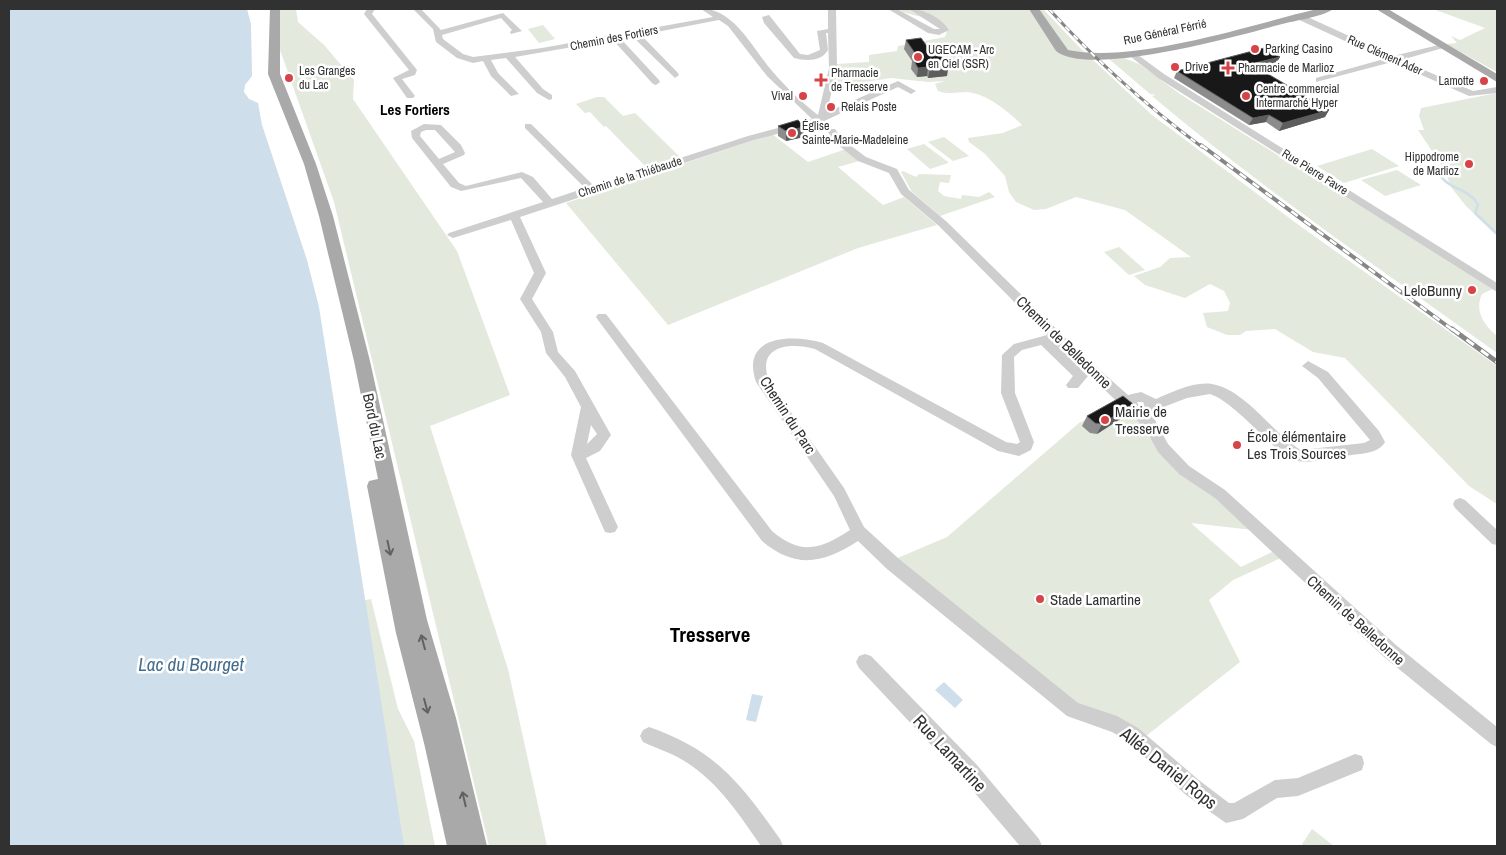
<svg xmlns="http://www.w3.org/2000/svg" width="1506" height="855" viewBox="0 0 1506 855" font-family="'Archivo Narrow',sans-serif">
<rect width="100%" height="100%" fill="#fff"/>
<g fill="#e3e9dd">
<path d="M280,9H296L298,22L324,45L354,80L353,99L457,251L510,395L430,426L508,669L547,846H489L334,202L280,50Z"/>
<path d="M897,9H1043L1078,46L1152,115L1300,226L1497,366V504L1469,486L1345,358L1313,352L1275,329L1246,331L1240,335H1227L1207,327L1203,313L1228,311L1230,303L1224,291L1210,284L1185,298L1145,285L1134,276L1160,267L1170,258L1191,257L1125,210L1076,197L1046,209L1034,210L1016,202L1009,192L1005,176L984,153L969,142L968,138L1003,133L1022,125C1010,113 991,97 973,93C962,90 953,96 938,91L935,84L945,81L928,82L891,78L833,87L837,64L869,62V55L897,51L898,46L945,37L948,28C933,16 914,18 897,9Z"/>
<path d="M1433,9H1497V72L1446,44L1457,43L1451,36L1460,40L1485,28Z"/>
<path d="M543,25L555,39L539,43L528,29Z"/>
<path d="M1124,58L1139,64L1180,94L1279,156L1283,155L1495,288L1482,294C1474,311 1484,325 1497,336V353C1381,269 1262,189 1152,96L1156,95L1150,94L1109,59Z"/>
<path d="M1497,93V235L1466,206L1451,187L1444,169L1418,130H1424L1419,116L1421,108Z"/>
<path d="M597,97H604L623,116L635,113L681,158L648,169L606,126L604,127L590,112L585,113L576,104Z"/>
<path d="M772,134L808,162L846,149L859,161L838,167L883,205L904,197L937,225L858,248L668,325L566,203Z"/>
<path d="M944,137L969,156L953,161L928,142Z"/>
<path d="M924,144L948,162V163L930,169L907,149Z"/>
<path d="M1372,149L1399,166L1344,183L1317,166Z"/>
<path d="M1397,170L1421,185L1385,196L1361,180Z"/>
<path d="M903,171L916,177L919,174L951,175L949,183L940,182L938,191L944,196L961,199L962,195L979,197L989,192L995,197L940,216L912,192L901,172Z"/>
<path d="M1119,247L1145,270L1129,275L1104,252Z"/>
<path d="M1123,402L1253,530L1191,523L1241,567L1274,551L1281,558L1233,580L1209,600L1240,662L1146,736L1087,711L893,560L947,537L1079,423Z"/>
<path d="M371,599L398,709L414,741L435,846H387L349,603Z"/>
<path d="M1312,829L1334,846H1301Z"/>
</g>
<g fill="#cedeea">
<path d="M9,9H247L251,24L252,76L245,85L244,92L249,99L258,103L262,125L307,260L319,307L404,846H9Z"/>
<path d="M944,682L963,700L955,708L935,690Z"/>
<path d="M752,694L763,696L756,722L746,720Z"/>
</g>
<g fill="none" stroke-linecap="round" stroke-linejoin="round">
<path stroke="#cedeea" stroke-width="2.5" d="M1438,172C1447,190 1470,188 1478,205L1475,213L1497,234"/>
<g fill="#cecece" fill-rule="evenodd">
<path d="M367,9H375L372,14L417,70L415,75L402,79L415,96L413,98H407L393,78L409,70L364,14Z"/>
<path d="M413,9H421L441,30L503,13L522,31L511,34L510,32L512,30L501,18L442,35L443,39L463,54L473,57L542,48L713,17L701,9C734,7 754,51 773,72C786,87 802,103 818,115L829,68L828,33H826L828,50C821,62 806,61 794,58L764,23L762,17L769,15L800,54L808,55L820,50L817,31L828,29V9H836L837,68L827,112L898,81L916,91L911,94L898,87L822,122L754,140L520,217L546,273L532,299L553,332L558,352L575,371L611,435L600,451L586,458L618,527L615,532L610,533L605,532L571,455L581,407L565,377L546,353L541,332L520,299L534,273L511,220L453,238L447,235L449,233L543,202L521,178L461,191L451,187L412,138L411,131L424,124L441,125L461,145L465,153L464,155L443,164L459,183L466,186L522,172L533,177L552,199L585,188L525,128V124H531L594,186L748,136L812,119L767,76L728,26L719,20L641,35L678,73L679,75L675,78L633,37L621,39L659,80L660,82L656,85L653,84L613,40L515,57L543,89L552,95V99L549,100L537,93L506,58L491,60L498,73L519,94L511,96L491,76L483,61L473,63L457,58L436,42L433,29ZM426,130H435L455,152L439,159L420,136L421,132ZM591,425L597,434L587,444Z"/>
<path d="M888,9H897L934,29H940L909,9C922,8 942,18 949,30L939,35L928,33Z"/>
<path d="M1295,14H1301L1393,56L1443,44V48L1401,60L1473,91L1497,87V93L1469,96L1392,62L1316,82V78L1384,59L1295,18Z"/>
<path d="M1134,52L1164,74L1497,283V292L1158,78L1131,57L1130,55Z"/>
<path d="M829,129H835L843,140L866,157L897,169L909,190L947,222L1083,355L1128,395L1141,392L1156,399C1172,392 1194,381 1212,384C1246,390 1272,433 1301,450L1364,443L1370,440L1318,378L1302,366L1308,361L1328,372L1379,431L1385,442C1379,453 1362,454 1351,455C1336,457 1311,464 1298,461C1276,457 1239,404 1210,394L1187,398L1148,413L1155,420L1168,444L1189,466L1225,490L1396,645L1497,727V747L1491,744L1384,657L1215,498L1179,474L1158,452L1145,428L1054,342L1088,376L1078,388H1068L1066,385L1073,376L1041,345L1022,350L1014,357L1015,393L1034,442L1031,450L1019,456L998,451L815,349C789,342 756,346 769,381L844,488L864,527L899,559L1078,703L1117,716L1138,728L1200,781L1229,803H1234L1275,780L1298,778L1355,754L1362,756L1364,763L1362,770L1298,796L1277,798L1243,819L1226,823L1186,795L1126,740L1112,732L1067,716L887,569L858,541C823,564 795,569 762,541L598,320L596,317L598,314H606L772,531C801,556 821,549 850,530L834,496L756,382C740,335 792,334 823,343L1006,442L1017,444L1020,442L1001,393L1002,355L1014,344L1047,335L939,226L901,194L889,173L858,161L837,144L827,131ZM1137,402H1143L1144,404L1139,406Z"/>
<path d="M1460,498L1465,500L1497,530V545L1492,544L1455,508L1453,504L1455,500Z"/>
<path d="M865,654L871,656L977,765L1039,839L1042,846H1020L963,779L859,668L856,662L859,656Z"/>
<path d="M649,727C716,750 741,784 780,839L783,846H761C739,814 716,779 681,759C669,752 656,748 643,742L640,736L643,730Z"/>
</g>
<g fill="#a9a9a9" fill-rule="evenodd">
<path d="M270,9H280V74L316,164L333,216L370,361L427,620L456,718L487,846H447L424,743L396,633L367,486L369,481L378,479L354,361L319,216L304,164L268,74Z"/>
<path d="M1029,9H1039L1068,50C1133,64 1250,25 1317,9H1333C1325,16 1294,21 1282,24C1241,35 1089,78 1056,51Z"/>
<path d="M1376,9H1388L1497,74V82Z"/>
</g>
<defs>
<path id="rail-far2" d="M1049,9C1095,60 1147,106 1202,147"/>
<path id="rail-far1" d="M1201,145L1454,331"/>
<path id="rail" d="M1452,329L1497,362"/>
</defs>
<use href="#rail-far2" stroke="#868686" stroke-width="3"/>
<use href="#rail-far1" stroke="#868686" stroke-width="4"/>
<use href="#rail" stroke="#868686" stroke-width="5"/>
<use href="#rail-far2" stroke="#fff" stroke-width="2" stroke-dasharray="6" stroke-linecap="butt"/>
<use href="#rail-far1" stroke="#fff" stroke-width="2.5" stroke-dasharray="8" stroke-linecap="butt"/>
<use href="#rail" stroke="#fff" stroke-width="3" stroke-dasharray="9" stroke-linecap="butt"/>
</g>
<g fill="#8c8c8c">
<path d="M906,40L934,56L948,67L947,76L928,78L927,76L917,77L911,69L912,61L904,49Z"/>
<path d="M1276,64L1258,69L1329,110L1325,117L1279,131L1266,122L1249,125L1174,78L1177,71Z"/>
<path d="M778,126L804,127V137L786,141L778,136Z"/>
<path d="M1128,414L1097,434L1090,433L1082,426L1087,416Z"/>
</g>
<g fill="#5d5d5d">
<path d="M1280,57L1276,64L1248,71L1251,64Z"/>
<path d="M928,67L927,76L917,77L918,68Z"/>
<path d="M948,67L947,76L928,78L930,69Z"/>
<path d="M1329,110L1325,117L1279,131L1283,123Z"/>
<path d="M1269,115L1266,122L1249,125L1253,118Z"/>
<path d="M804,127V137L786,141V131Z"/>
<path d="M1133,404L1128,414L1097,434L1102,424Z"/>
</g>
<g fill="#181818" stroke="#5d5d5d">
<path d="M921,38L934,56L940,55L948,67L930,69L928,67L918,68L913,59H919L906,40Z"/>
<path d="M1264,48L1280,57L1251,64L1329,110L1283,123L1269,115L1253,118L1177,71Z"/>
<path d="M798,120L804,127L786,131L778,126Z"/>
<path d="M1123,396L1133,404L1102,424L1095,423L1087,416Z"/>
</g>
<defs><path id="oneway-shaft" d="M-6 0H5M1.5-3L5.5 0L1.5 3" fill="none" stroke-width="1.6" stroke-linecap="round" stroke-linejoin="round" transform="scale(1.25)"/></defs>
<g stroke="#616161">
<use href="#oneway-shaft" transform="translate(389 548) rotate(78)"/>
<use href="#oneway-shaft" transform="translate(423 642) rotate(-105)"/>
<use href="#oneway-shaft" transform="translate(426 706) rotate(75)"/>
<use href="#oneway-shaft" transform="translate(464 799) rotate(-103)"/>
</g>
<g fill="#d74346" stroke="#fff" stroke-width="2">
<circle cx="1255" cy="49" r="5"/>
<circle cx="918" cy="57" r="5"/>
<circle cx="1175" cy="67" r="5"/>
<path d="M1225.5 60.5h5v5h5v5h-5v5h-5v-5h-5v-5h5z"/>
<circle cx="289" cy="78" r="5"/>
<path d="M818.5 72.5h5v5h5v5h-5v5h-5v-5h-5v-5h5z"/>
<circle cx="1484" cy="81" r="5"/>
<circle cx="803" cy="96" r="5"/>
<circle cx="1246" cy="96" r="5"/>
<circle cx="831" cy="107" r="5"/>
<circle cx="792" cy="133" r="5"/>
<circle cx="1469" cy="164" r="5"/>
<circle cx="1472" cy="290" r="5"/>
<circle cx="1105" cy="420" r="5"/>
<circle cx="1237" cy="445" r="5"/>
<circle cx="1040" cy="599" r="5"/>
</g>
<g text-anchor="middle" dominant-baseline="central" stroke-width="5" stroke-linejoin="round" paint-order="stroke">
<g font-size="12" fill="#313131" stroke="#fff">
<text transform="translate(1165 32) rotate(-12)">Rue Général Férrié</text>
<text transform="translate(614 38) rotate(-11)">Chemin des Fortiers</text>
<text transform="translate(1385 55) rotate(24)">Rue Clément Ader</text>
<text transform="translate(1315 172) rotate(32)">Rue Pierre Favre</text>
<text transform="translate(630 177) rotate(-18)">Chemin de la Thiébaude</text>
</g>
<g font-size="12" fill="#313131" stroke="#fff" text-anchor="start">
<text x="1265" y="49">Parking Casino</text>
<text x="928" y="50">UGECAM - Arc<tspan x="928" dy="14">en Ciel (SSR)</tspan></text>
<text x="1185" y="67">Drive</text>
<text x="1238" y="68">Pharmacie de Marlioz</text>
<text x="299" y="71">Les Granges<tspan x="299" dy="14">du Lac</tspan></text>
<text x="831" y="73">Pharmacie<tspan x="831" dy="14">de Tresserve</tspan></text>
<text x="1474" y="81" text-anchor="end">Lamotte</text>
<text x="1256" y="89">Centre commercial<tspan x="1256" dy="14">Intermarché Hyper</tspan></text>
<text x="793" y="96" text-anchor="end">Vival</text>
<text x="841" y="107">Relais Poste</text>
<text x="802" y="126">Église<tspan x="802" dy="14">Sainte-Marie-Madeleine</tspan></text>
<text x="1459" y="157" text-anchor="end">Hippodrome<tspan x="1459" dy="14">de Marlioz</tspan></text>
</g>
<g font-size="15" font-weight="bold" fill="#000" stroke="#fff">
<text x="415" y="109">Les Fortiers</text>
</g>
<g font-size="15" fill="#313131" stroke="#fff" text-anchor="start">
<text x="1462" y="290" text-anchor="end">LeloBunny</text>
<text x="1115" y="411">Mairie de<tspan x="1115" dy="17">Tresserve</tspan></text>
<text x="1247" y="436">École élémentaire<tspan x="1247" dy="17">Les Trois Sources</tspan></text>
<text x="1050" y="599">Stade Lamartine</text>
</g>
<g font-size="15" fill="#313131" stroke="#fff">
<text transform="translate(1064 342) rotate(44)">Chemin de Belledonne</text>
<text transform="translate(788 415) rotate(57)">Chemin du Parc</text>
<text transform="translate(375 426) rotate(78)">Bord du Lac</text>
<text transform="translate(1356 620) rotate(42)">Chemin de Belledonne</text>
</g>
<g font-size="18" fill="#313131" stroke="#fff">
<text transform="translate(950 753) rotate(47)">Rue Lamartine</text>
<text transform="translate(1169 768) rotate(39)">Allée Daniel Rops</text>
</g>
<g font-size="19" font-style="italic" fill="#446d8d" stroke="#fff">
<text x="191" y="664">Lac du Bourget</text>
</g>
<g font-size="21" font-weight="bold" fill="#000" stroke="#fff">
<text x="710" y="634">Tresserve</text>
</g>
</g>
<rect width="1506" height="855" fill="none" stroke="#313131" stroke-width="20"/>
</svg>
